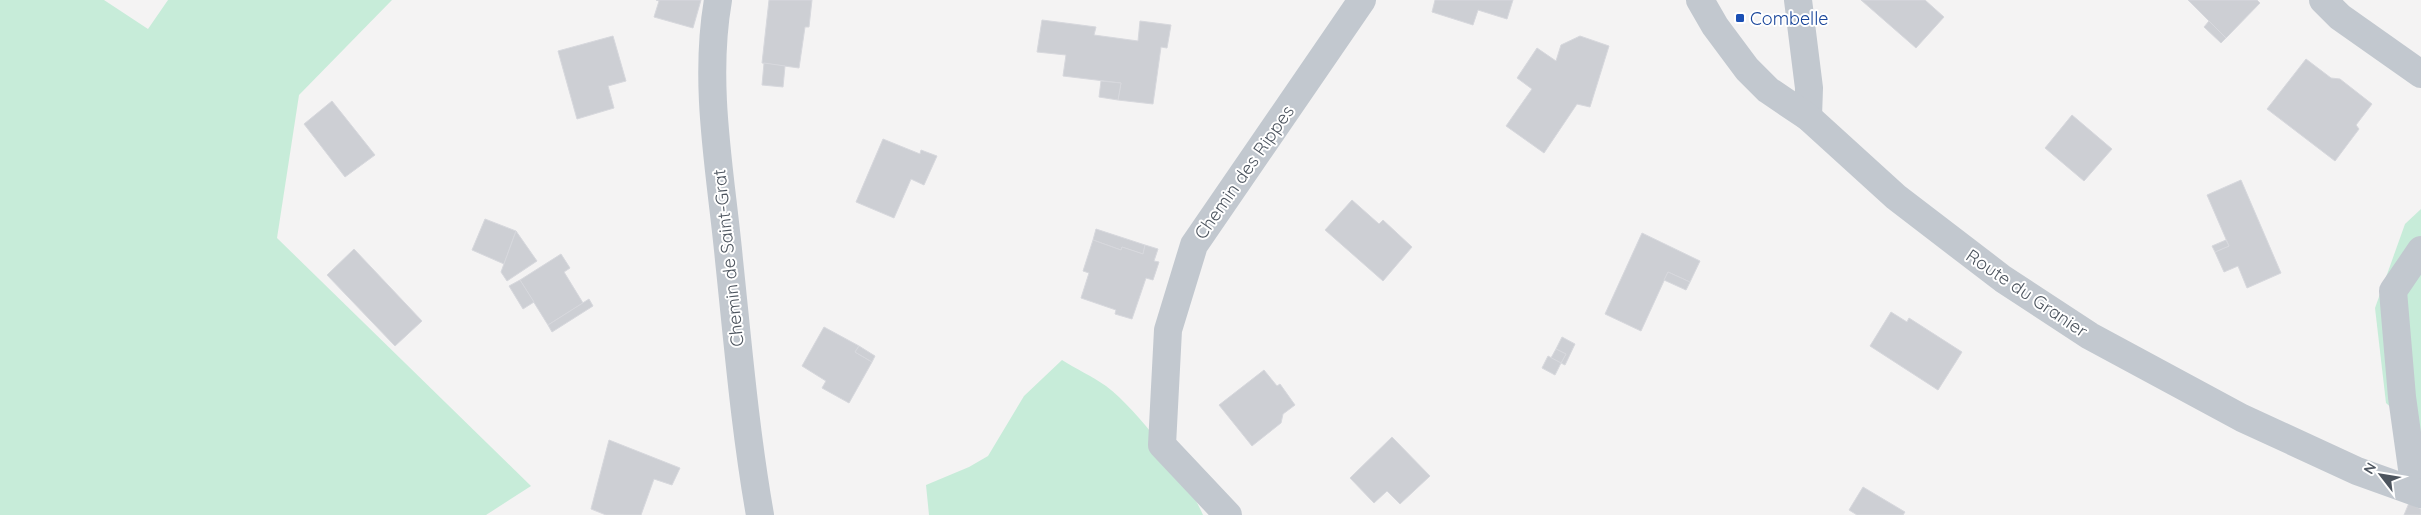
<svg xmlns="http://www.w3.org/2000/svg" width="2421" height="515" viewBox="0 0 2421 515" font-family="Quicksand,sans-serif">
<rect width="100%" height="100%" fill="#f4f3f3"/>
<g fill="#c7ecd9">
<path d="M0,0H104L148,29L168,0H392L299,95L277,238L531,486L486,515H0Z"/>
<path d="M2421,209V434L2386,403L2375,308L2405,224Z"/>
<path d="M1062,360C1076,369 1092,376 1106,386C1142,414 1185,474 1203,515H929L926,485L969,467L988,456L1024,396Z"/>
</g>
<g fill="#cdcfd4" stroke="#d7d8dd">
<path d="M656,0H701L693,28L654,17L659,1Z"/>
<path d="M769,0H812L809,27H805L799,68L762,63Z"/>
<path d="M1435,0H1513L1507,19L1478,10L1473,25L1432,12Z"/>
<path d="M1861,0H1925L1944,17L1916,48Z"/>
<path d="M2188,0H2257L2260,3L2226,38Z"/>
<path d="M1042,20L1096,27L1094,35L1138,41L1140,21L1171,25L1167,48L1161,47L1153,104L1118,100L1121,83L1063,76L1066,55L1037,52Z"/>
<path d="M2209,21L2226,38L2221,43L2204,27Z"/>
<path d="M613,36L626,81L608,86L614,108L577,119L558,51Z"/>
<path d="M1580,36L1609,46L1590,107L1577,104L1544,153L1506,126L1532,89L1517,78L1537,48L1556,61L1561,45Z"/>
<path d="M2306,59L2331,78L2340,79L2372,104L2356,125L2359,129L2335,161L2267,109Z"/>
<path d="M764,63L785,66L783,87L762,85Z"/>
<path d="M1101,81L1121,83L1118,100L1099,97Z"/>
<path d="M332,101L375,155L345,177L304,124Z"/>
<path d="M2072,115L2112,149L2084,181L2045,148Z"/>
<path d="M883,139L920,154L921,150L937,156L924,185L911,179L894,218L856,202Z"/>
<path d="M2241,180L2281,273L2247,288L2238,266L2224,272L2215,252L2229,246L2207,195Z"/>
<path d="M1352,200L1379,224L1383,220L1412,247L1383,281L1325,230Z"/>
<path d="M485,219L516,231L504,264L472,250Z"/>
<path d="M1096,229L1145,245L1143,254L1122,247L1121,250L1093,240Z"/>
<path d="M516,231L537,261L507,281L501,272Z"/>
<path d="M1642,233L1700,261L1690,282L1668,272L1641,331L1605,314Z"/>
<path d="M1093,240L1121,250L1122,247L1143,254L1145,245L1158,249L1154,261L1159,262L1153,280L1146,278L1132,319L1115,314L1116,310L1081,298L1089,273L1083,271Z"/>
<path d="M2226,240L2229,246L2215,252L2212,246Z"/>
<path d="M354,249L422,321L395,346L327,275Z"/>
<path d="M561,254L570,268L564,272L583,303L548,325L520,280Z"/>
<path d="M1668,272L1690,282L1686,290L1664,280Z"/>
<path d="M520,280L534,302L523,309L509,286Z"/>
<path d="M589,299L593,306L552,332L548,325Z"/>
<path d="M1891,312L1907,322L1909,318L1962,352L1938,390L1870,346Z"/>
<path d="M824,327L859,346L855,352L872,362L849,403L822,388L826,381L802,366Z"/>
<path d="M1562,337L1575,344L1565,365L1561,363L1566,354L1556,349Z"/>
<path d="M859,346L875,356L872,362L855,352Z"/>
<path d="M1556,349L1566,354L1561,363L1551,358Z"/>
<path d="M1548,356L1561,363L1555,375L1542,368Z"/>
<path d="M1264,370L1277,386L1280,384L1295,405L1283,414L1281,423L1252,446L1219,405Z"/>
<path d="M1392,437L1430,476L1400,504L1387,491L1374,503L1350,478Z"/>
<path d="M609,440L680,468L672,485L654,479L641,515H606L591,509Z"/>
<path d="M1863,487L1905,512L1903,515H1857L1849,510Z"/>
<path d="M2409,503L2421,509V515H2404Z"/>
</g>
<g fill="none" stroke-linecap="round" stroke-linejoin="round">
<g stroke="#c2c8cf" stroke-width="28">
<path d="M718,0C703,86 721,174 729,260C738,345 745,430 760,515"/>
<path d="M1798,0L1809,88L1808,117"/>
<path d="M2323,0L2340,17L2421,74"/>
<path d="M2409,488L2413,476L2402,397L2393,291L2421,250"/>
<path d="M1228,515L1162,445L1168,330L1194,245L1362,0"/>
</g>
<path stroke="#c2c8cf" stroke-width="28" d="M1700,0L1715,26L1747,69L1768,90L1808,117L1896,197L2003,279L2090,336L2242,418L2357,471L2421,494"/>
</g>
<rect fill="#1a4fb4" stroke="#fff" stroke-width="2" x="1735" y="13" width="10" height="10" rx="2.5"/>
<g text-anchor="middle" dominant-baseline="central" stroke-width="4" stroke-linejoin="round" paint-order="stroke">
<g font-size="18" fill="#164399" stroke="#fff" text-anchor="start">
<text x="1750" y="18">Combelle</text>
</g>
<g font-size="18" fill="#4c545e" stroke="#fff">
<text transform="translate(1244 172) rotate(-55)">Chemin des Rippes</text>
<text transform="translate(728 258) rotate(-96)">Chemin de Saint-Grat</text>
<text transform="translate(2027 293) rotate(34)">Route du Granier</text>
</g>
</g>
<g transform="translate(2381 475) rotate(301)" stroke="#ffffff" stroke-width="4" paint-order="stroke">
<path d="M0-4L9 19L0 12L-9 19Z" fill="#4c545e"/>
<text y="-8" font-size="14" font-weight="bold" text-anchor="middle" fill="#4c545e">N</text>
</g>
</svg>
